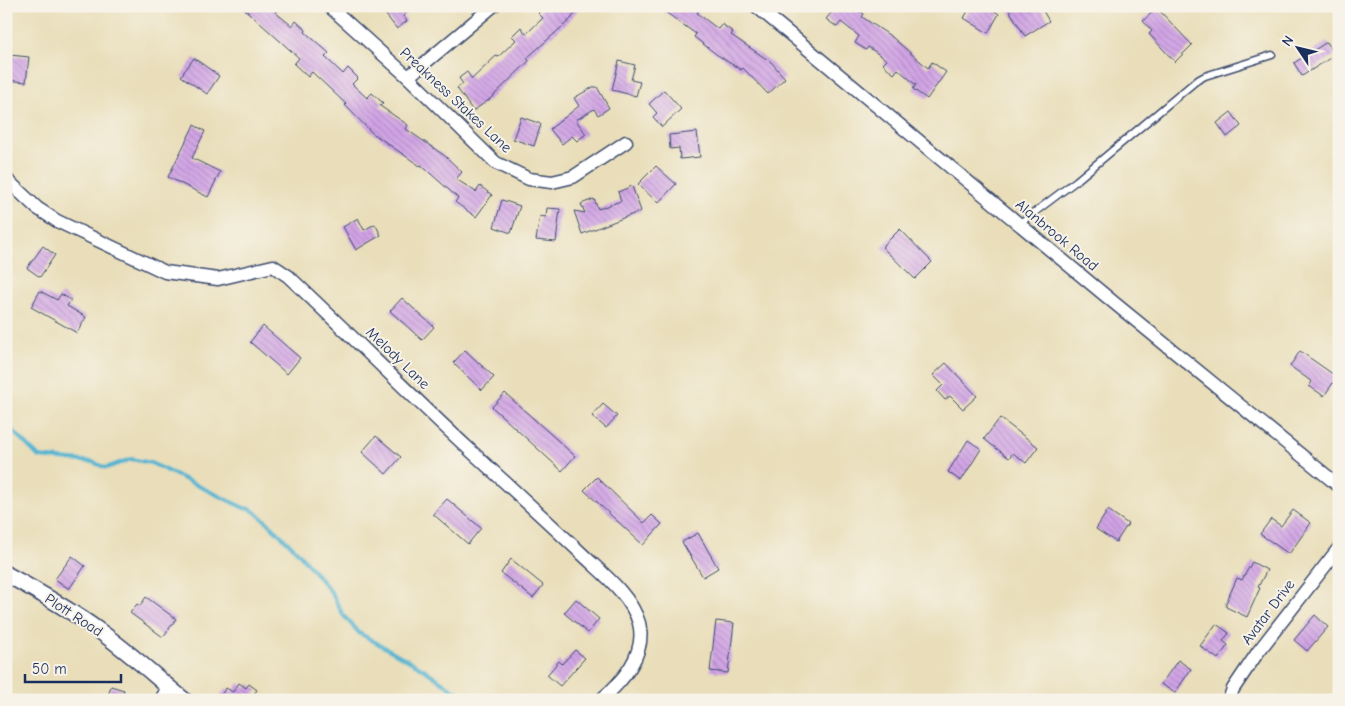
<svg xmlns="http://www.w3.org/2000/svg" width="1345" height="706" viewBox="0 0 1345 706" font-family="'Comic Neue',sans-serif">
<defs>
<pattern id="building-back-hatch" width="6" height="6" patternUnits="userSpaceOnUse" patternTransform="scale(1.25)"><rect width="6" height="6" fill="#d2a4e6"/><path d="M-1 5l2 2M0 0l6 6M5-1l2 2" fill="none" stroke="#aa86be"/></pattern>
</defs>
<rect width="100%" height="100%" fill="#f7f3e8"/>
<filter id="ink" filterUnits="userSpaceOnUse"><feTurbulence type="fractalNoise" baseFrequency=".02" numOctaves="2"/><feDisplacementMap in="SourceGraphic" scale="10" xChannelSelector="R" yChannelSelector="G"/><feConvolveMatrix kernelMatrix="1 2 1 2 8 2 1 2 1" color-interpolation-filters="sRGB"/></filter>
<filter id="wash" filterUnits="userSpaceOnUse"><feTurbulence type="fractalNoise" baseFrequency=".0096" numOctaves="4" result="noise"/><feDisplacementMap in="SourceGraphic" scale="20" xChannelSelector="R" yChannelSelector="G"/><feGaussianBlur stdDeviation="1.12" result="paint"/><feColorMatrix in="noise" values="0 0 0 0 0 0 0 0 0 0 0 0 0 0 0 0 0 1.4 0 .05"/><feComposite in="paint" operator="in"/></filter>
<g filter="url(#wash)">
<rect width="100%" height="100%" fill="#e9deb9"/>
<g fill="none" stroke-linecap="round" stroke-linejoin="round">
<path stroke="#52b4d1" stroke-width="4" d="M6,424L39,457L93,462L106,468L131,459L151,463L244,508L251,509L266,521L297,551L331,592L343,615L359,633L422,668L468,700"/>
</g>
<g id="blocks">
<g fill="url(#building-back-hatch)">
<path d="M241,6H281L275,12L292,26L296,21L306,30L305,32L329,53L325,57L343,74L348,68L358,78L352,84L367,98L372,93L383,103L380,106L408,125L406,129L445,156L462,172L456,179L476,192L480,186L492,195L476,217L455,202L458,198L421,165L420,166L371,132L345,105L346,104L312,72L308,77L294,64L299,58Z"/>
<path d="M379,6H414L403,16L407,21L397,29Z"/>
<path d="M545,6H580L571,19L527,58L529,61L490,99L473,111L457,88L463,84L459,78L467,72L472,79L496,56L498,57L516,40L512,36L521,27L526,34L543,18L538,13Z"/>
<path d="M657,6H702L697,13L718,29L722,24L733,32L731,35L771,62L785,78L768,94L743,68L741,70L716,54L694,37L696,34Z"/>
<path d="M837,6H855L864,14L862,17L892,37L928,68L932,62L946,72L927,99L913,89L916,85L898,69L894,74L883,64L887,60L868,47L866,50L855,43L859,36L841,22L837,27L826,19Z"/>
<path d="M971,6H987L999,14L988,33L964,18Z"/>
<path d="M1016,6H1040L1049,21L1025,36L1009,10Z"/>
<path d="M1157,8L1192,45L1175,62L1149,34L1152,31L1143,21Z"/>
<path d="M1327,42L1335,55L1302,76L1294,63Z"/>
<path d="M10,55L29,57L26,82L7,80Z"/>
<path d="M194,58L219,76L207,94L181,76Z"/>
<path d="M619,61L635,65L631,80L640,82L636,96L612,90Z"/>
<path d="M593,87H597L609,108L598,115L594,109L576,120L586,134L577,141L572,136L562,144L550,129L579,106L574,98Z"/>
<path d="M664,90L681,109L662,127L653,117L657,113L649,104Z"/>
<path d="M1231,112L1241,126L1227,137L1217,123Z"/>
<path d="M521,117L541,124L534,146L513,139Z"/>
<path d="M194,125L205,131L192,158L220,172L208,197L168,177Z"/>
<path d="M697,132L700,157L680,159L679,148L670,149L669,135Z"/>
<path d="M656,166L676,184L658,203L638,184Z"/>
<path d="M632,186L641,211L582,234L574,211L585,213L581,204L594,199L598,209L621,201L618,192Z"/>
<path d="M502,200L520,206L511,233L494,227Z"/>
<path d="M547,208L560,209L556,242L536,240L540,216L546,217Z"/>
<path d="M358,218L364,230L375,224L381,235L356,250L343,227Z"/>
<path d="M900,229L932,262L915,279L882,247Z"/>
<path d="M43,246L55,255L40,277L27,268Z"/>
<path d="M40,291L57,300L61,294L71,300L67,306L86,317L77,333L31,307Z"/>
<path d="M402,298L434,327L422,340L390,311Z"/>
<path d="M263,326L300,358L287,374L250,342Z"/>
<path d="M465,350L494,377L482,390L453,363Z"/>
<path d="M1300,351L1337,377L1324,396L1309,386L1312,382L1290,366Z"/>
<path d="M946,363L977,396L963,409L950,396L945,400L937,391L943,385L933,375Z"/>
<path d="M505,393L575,456L562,471L492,407Z"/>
<path d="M603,404L617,416L606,428L592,416Z"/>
<path d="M1000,418L1038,447L1026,463L1013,453L1009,458L984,439Z"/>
<path d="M376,436L401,457L386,474L362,452Z"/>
<path d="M968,440L981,449L961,481L948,472Z"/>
<path d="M597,477L644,523L652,515L662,524L643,545L584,490Z"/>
<path d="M447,499L481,528L468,544L433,514Z"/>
<path d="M1108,510L1128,524L1116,542L1096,529Z"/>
<path d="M1293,510L1311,523L1289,554L1260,534L1271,519L1281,526Z"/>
<path d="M698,533L718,568L703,577L682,542Z"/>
<path d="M72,556L85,566L69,589L55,579Z"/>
<path d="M511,559L543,585L533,598L501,573Z"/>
<path d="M1252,562L1267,570L1258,587L1260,588L1247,617L1226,607V603L1237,578L1242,580Z"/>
<path d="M146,597L176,619L163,637L130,613L137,604L140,606Z"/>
<path d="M576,599L599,619L588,633L564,613Z"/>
<path d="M1315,615L1328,627L1307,651L1294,640Z"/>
<path d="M716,621L734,623L728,673L710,671Z"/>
<path d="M1216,624L1229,633L1223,641L1228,645L1218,659L1200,646Z"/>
<path d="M575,650L585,658L560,686L547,675L559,661L562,664Z"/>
<path d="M1178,660L1191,669L1175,693L1161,684Z"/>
<path d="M239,683L246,688L249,684L257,690L254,694L262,700H217L226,688L233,692Z"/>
<path d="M111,686L124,690L121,700H107Z"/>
</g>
</g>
</g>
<g filter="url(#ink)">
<use href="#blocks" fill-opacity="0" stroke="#3a496c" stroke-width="1"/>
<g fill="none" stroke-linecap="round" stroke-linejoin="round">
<defs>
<path id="service" d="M1019,224L1076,181L1196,81L1205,76L1272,55"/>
<g id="minor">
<path d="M329,6L408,77L496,163L529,179L552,182L573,177L626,142"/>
<path d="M756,6L1118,306L1339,486"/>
<path d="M408,77L493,6"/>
<path d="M6,179L37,208L57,221L165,272L218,279L273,266L288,276C350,334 409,394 471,451C508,485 545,519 582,554C602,573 631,595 639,623C647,654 623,681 601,700"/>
<path d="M161,700L168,687"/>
<path d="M1229,700L1233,689L1258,652L1339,548"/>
</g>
<path id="tertiary" d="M6,574C37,591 69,609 98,630C128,651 155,676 184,700"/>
</defs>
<use href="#service" stroke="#3a496c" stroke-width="9"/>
<use href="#minor" stroke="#3a496c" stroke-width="15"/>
<use href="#tertiary" stroke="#3a496c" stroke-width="18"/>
<use href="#service" stroke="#fff" stroke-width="6"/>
<use href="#minor" stroke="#fff" stroke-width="12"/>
<use href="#tertiary" stroke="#fff" stroke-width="15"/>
</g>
</g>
<g text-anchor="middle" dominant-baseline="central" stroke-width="4" stroke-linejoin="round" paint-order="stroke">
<g font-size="15" fill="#1b2f5e" stroke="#f7f3e8">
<text transform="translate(456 100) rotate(43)">Preakness Stakes Lane</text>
<text transform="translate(1057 235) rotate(40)">Alanbrook Road</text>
<text transform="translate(398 358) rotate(44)">Melody Lane</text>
<text transform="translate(1268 612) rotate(-53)">Avatar Drive</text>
<text transform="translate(74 615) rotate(33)">Plott Road</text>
</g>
</g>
<rect width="1345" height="706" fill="none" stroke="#f7f3e8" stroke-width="25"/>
<g transform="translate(1298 48) rotate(305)" stroke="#f7f3e8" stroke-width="4" paint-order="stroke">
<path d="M0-4L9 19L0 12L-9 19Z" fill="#1b2f5e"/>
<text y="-8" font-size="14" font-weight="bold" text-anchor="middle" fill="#1b2f5e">N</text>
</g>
<path d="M25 674v8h96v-8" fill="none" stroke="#1b2f5e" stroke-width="2.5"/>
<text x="32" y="674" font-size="15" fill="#1b2f5e" stroke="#f7f3e8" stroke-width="4" paint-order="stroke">50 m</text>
</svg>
